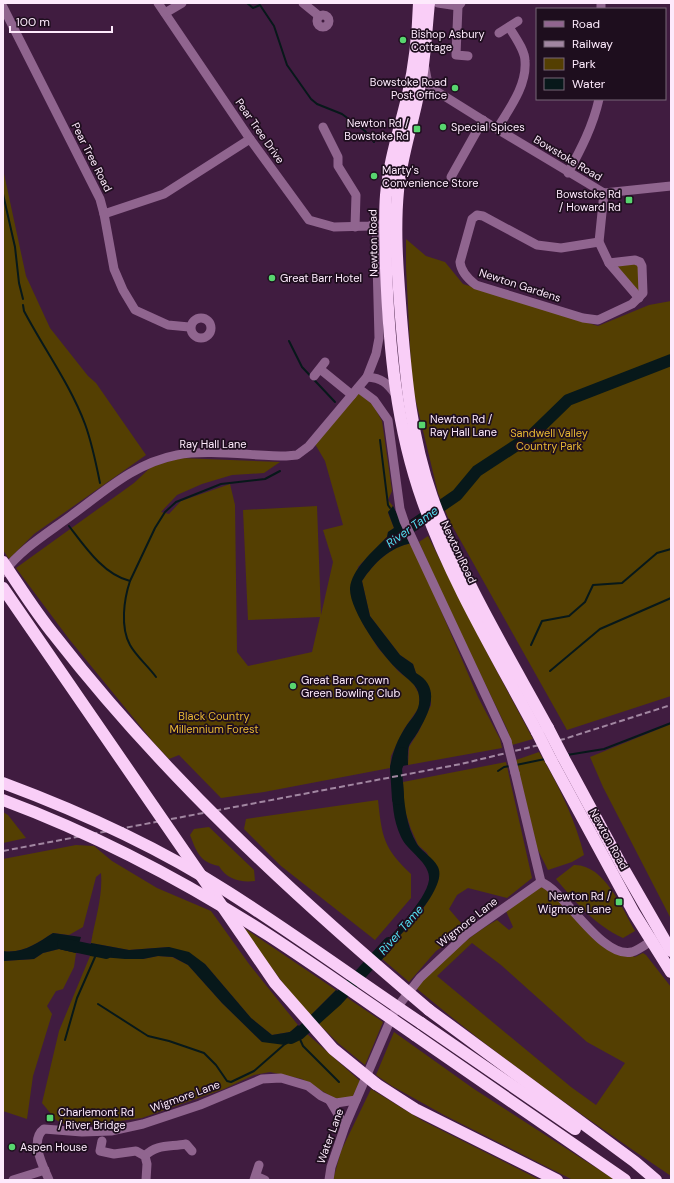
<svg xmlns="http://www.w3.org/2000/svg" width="674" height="1183" viewBox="0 0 674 1183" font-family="'DM Sans',sans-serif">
<rect width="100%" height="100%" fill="#401c40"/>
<g fill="#543f02" fill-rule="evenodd">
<path d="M3,169L26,276L50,328L88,376L96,383L146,455L34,534L9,559L3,550Z"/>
<path d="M406,239L426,256L445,262L463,284L598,326L649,305L671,301V696L567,730L449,520L438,493L412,385L406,267Z"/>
<path d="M634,263L638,265L640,293L618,268V266Z"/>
<path d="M359,393L373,405L382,421L392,491L388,500L393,506L388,513L394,528L388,532L387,537L358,567L354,603L363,624L378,648L398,671L413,683L419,694L420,706L404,729L391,756L390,768L264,792L221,798L179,755L169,759L154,743L69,639L16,568L134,483L151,467L180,458L280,462L264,473L232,475L202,484L177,495L161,512L169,514L181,501L230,484L235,505L237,652L248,666L312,652L320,617L248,620L243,510L317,506L321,615L333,562L323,530L343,525L325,461L315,444Z"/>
<path d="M428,536L485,649L533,739L512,745L507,729L447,605L419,542Z"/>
<path d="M412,543L478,697L500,739L502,748L408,765L409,747L419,731L431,705V693L416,673L413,664L400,655L370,616L362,581C374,563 390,547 412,543Z"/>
<path d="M671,724V919L603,787L590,757Z"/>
<path d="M539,752C558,784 575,819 584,855L572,862L548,870L537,848L516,760Z"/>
<path d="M506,762L532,878L507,898L468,888L457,895L449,909L467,930L436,951L409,982L380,957C402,932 429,910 439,877L427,853L418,845L411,829L404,808L403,782Z"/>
<path d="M378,800C382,836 383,848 411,874V898L375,940L281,866L244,829L246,819Z"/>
<path d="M3,812L8,815L26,838L3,843Z"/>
<path d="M209,827L254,870L255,881C241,883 226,879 219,866C200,862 197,853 190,835L194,829Z"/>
<path d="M76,845L94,846L112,861L157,888L211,911L249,964L298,1025L290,1032L272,1035L251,1018L205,964L169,947L129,950L91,943C95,920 103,896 101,873L96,877L83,927L69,935L53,933C37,943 23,954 3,951V859Z"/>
<path d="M574,865C604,864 622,908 635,931L623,938C595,925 575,902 556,879Z"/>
<path d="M538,886L549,889L581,925L635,957L643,953L646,955L671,987V1176C584,1117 497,1056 416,988C435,966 472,933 497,920L509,930L513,927L506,911ZM472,943L501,965L587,1042L625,1063L596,1105L571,1087L437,976Z"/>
<path d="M241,926L336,990L310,1016L294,998Z"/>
<path d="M59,949L76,953L74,967L63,989L56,991L47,1006L52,1014L33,1076L27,1119L3,1111V961L34,959L43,953Z"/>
<path d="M90,956L143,959L158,956L172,957L188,965L222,1003L262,1042L299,1039L305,1032L360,1081L352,1098H334L302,1079L270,1072L254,1075L224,1089L142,1118L90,1125H67L56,1120L42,1103L59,1031Z"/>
<path d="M346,997L383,1022L365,1065L338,1043L318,1023Z"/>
<path d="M394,1032L474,1089L615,1180H573L444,1115L392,1086L376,1075Z"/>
<path d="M371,1089L423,1121L540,1180H333L341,1151Z"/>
</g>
<g fill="#07181a">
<path d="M393,506L412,543C390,547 374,563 362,581L370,616L400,655L413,664L416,673C441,687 430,711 419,730C416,736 411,741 409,746C407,752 408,759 408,765L390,768C392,754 397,740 405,728C412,717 421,711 419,696C418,685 407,679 399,671C383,657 349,610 350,588C351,570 374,550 387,537L388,532L394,528L388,512Z"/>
<path d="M403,782C404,803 406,826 417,844C423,853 433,857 438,867C449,889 394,941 380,957L375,953C390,936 426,901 429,880C431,863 407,851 401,837C393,820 392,802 392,783Z"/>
<path d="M53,933L81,937L76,953L59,949L43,953L34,959L3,961V951C23,954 37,943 53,933Z"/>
<path d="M91,943L129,950L169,947L189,952L205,964L251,1018L272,1035L290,1032L298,1025L305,1032L299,1039L285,1045L262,1042L222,1003L188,965L173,957L158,956L143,959H125L90,956Z"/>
<path d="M336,990L346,997L318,1023L310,1016Z"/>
</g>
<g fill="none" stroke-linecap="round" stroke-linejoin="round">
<g stroke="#07181a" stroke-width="2">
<path d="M247,3L253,8L260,5L274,26L287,65L311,99L317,104L342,114L365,131L374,142"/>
<path d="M3,194L15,247L19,283L23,299"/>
<path d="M23,305L24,311C44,349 70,384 85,424C92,443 96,463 100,483"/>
<path d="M289,341L302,367L335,402"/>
<path d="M380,440L388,505L390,508"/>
<path d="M69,526C85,547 104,575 130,581L155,528L165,512L176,502L221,484L265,479L280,471"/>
<path d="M130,581C124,599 120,627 130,645C136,656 148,666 156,677"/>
<path d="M531,645L542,621L569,616L585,602L593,585L622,583L657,553L671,549"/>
<path d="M550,671L600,629L671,598"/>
<path d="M567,755L604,749L671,723"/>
<path d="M516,765L545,759"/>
<path d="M498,771L504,767L510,766"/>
<path d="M98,1004L148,1036L169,1041L204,1053L216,1065L227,1081L231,1082L254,1071L286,1043"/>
<path d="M299,1037L303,1046L339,1082"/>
<path d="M65,1040L77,998L95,957"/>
</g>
<g stroke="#07181a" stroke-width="12">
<path d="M399,535L457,495L477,471L532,435L568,400L671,360"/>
<path d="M398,799L396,768L402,753"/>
<path d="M63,944L106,953"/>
<path d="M291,1038L299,1034L337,1000L389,943"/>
</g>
<g stroke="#90658f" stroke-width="9">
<path d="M158,3L250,139L309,220L334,227L370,226L373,224H381"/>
<path d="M303,3L319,16"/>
<path d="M438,3L458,6L461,3"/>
<path d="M601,3V9"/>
<path d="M458,6L456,55L468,56"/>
<path d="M3,7L100,199L104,214L164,194L250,139"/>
<path d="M165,13L182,3"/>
<circle cx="323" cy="21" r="6"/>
<path d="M499,33L518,21"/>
<path d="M425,68L428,84L433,89L497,129L604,193L671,186"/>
<path d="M323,127L338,157V166L356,195L355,227"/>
<path d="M497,129C509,109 527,86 525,61C525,50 515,37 509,27"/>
<path d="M568,173C581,149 593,126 599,99"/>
<path d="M451,177L483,120"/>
<path d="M604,193L599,242L609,263L639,298"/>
<path d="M104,214L114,269L123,290L135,310L168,325L189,327"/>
<path d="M599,242L561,248L537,245L483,216L477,215L472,219L460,262C461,272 468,279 476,285L583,318L598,320L632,304L643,293L642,266L640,262L635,260L609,263"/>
<circle cx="201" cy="328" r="10"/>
<path d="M320,369L352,395"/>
<path d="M314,376L325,362"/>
<path d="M367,377C382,378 387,383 396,395"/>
<path d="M358,388L374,400L388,420L400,509L404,521L507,741"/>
<path d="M3,573C22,548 48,533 72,515C106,490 135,463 177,455C207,449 254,456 286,456L297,455L309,446L367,377L376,354L379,338L376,224"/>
<path d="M515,773L541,882"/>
<path d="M330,1101L345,1126"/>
<path d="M102,1141L100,1151L114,1154L136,1151L145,1156L147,1164L146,1180"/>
<path d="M145,1156C156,1144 170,1147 186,1144L192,1151"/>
<path d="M256,1176L265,1180"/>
<path d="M13,1180L45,1170"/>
<path d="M49,1180C43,1166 29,1140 44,1129L82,1132L111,1131L143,1124L200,1105L262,1079L281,1078L308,1086L321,1096L336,1103L356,1100"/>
<path d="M254,1180L259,1165"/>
<path d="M329,1180L331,1167L345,1126L393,1014L402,1001L420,978L467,934L541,882C566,892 601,959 632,952C639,950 649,942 656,938"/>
</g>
<g stroke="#f9cef7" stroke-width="12">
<path d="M419,3C418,34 415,64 408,94C400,128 389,161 386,195C384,219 386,244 386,268C389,347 396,427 423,502C451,581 497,657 537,732"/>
<path d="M429,3C426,32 425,61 419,90C413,124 401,156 398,191C394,233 398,275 401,317C406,378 411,438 432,497C461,578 507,653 548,728"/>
<path d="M563,757L622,866L671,951"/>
<path d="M551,760L634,913L671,972"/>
<path d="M429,1010L635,1162L656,1180"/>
<path d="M421,1023L575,1129"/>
<path d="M415,1035L625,1180"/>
<path d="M376,1084L415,1109L557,1180"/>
</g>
<path stroke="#a186a1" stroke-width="2" stroke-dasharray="6 3" stroke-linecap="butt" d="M3,851L461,764L564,739L671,705"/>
<path stroke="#90658f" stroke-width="9" d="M507,741L515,773"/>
<g stroke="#f9cef7" stroke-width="12">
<path d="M3,562C20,587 36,613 55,636C164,776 294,896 429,1010"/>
<path d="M3,588L275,983L333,1049L376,1084"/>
<path d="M548,728L563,757"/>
<path d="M537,732L551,760"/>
<path d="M3,783C81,812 158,847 228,892C294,934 357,980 421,1023"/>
<path d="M3,800C97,835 186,882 270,936C319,968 367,1002 415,1035"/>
</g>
</g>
<g fill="#58d56f" stroke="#1e0e1e" stroke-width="1.5">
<circle cx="403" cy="40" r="4"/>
<circle cx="455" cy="88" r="4"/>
<circle cx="443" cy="127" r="4"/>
<rect x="413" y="125" width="8" height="8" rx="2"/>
<circle cx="374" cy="176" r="4"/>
<rect x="625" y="196" width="8" height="8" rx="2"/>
<circle cx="272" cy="278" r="4"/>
<rect x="418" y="421" width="8" height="8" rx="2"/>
<circle cx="293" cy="686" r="4"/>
<rect x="615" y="898" width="8" height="8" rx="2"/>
<rect x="46" y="1114" width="8" height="8" rx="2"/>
<circle cx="12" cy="1147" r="4"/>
</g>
<g text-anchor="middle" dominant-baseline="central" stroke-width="3.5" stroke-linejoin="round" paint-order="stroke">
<g font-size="11" fill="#fdeafc" stroke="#1e0e1e" text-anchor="start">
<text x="411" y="34">Bishop Asbury<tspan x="411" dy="13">Cottage</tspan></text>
<text x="447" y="82" text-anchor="end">Bowstoke Road<tspan x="447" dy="13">Post Office</tspan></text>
<text x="409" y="123" text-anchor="end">Newton Rd /<tspan x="409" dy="13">Bowstoke Rd</tspan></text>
<text x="451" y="127">Special Spices</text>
<text x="382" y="170">Marty's<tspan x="382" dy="13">Convenience Store</tspan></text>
<text x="621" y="194" text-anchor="end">Bowstoke Rd<tspan x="621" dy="13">/ Howard Rd</tspan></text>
<text x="280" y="278">Great Barr Hotel</text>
<text x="430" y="419">Newton Rd /<tspan x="430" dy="13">Ray Hall Lane</tspan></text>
<text x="301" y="680">Great Barr Crown<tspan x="301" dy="13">Green Bowling Club</tspan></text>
<text x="611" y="896" text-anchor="end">Newton Rd /<tspan x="611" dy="13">Wigmore Lane</tspan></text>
<text x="58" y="1112">Charlemont Rd<tspan x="58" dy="13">/ River Bridge</tspan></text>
<text x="20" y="1147">Aspen House</text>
</g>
<g font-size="11" fill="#fdeafc" stroke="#1e0e1e">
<text transform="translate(260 131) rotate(55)">Pear Tree Drive</text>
<text transform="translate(92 157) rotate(63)">Pear Tree Road</text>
<text transform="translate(568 158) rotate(31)">Bowstoke Road</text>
<text transform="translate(373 243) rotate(-91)">Newton Road</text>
<text transform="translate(520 285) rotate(18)">Newton Gardens</text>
<text x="213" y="444">Ray Hall Lane</text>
<text transform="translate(459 552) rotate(65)">Newton Road</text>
<text transform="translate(609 839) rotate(61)">Newton Road</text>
<text transform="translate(467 922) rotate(-38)">Wigmore Lane</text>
<text transform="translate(185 1096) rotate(-20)">Wigmore Lane</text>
<text transform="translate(330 1136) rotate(-70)">Water Lane</text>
</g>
<g font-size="11" fill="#e8b833" stroke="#1e0e1e">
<text x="549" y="433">Sandwell Valley<tspan x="549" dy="13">Country Park</tspan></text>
<text x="214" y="716">Black Country<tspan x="214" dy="13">Millennium Forest</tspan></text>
</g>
<g font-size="12" font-style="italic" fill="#53def0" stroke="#1e0e1e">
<text transform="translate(412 527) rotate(-36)">River Tame</text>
<text transform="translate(401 930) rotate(-49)">River Tame</text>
</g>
</g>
<rect width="674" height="1183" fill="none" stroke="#fdeafc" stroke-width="8"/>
<rect x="536" y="8" width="130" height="92" fill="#1e0e1e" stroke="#776677"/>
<rect x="544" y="21" width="20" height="6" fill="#90658f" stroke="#776677"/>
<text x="572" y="28" font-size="12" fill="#fdeafc">Road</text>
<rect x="544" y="41" width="20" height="6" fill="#a186a1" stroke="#776677"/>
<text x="572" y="48" font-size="12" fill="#fdeafc">Railway</text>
<rect x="544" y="58" width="20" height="12" fill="#543f02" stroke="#776677"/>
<text x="572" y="68" font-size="12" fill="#fdeafc">Park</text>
<rect x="544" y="78" width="20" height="12" fill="#07181a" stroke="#776677"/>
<text x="572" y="88" font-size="12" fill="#fdeafc">Water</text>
<path d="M10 26v6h102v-6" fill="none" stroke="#fdeafc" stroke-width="2"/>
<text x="16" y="26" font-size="12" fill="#fdeafc" stroke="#1e0e1e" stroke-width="3" paint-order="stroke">100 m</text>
</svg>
